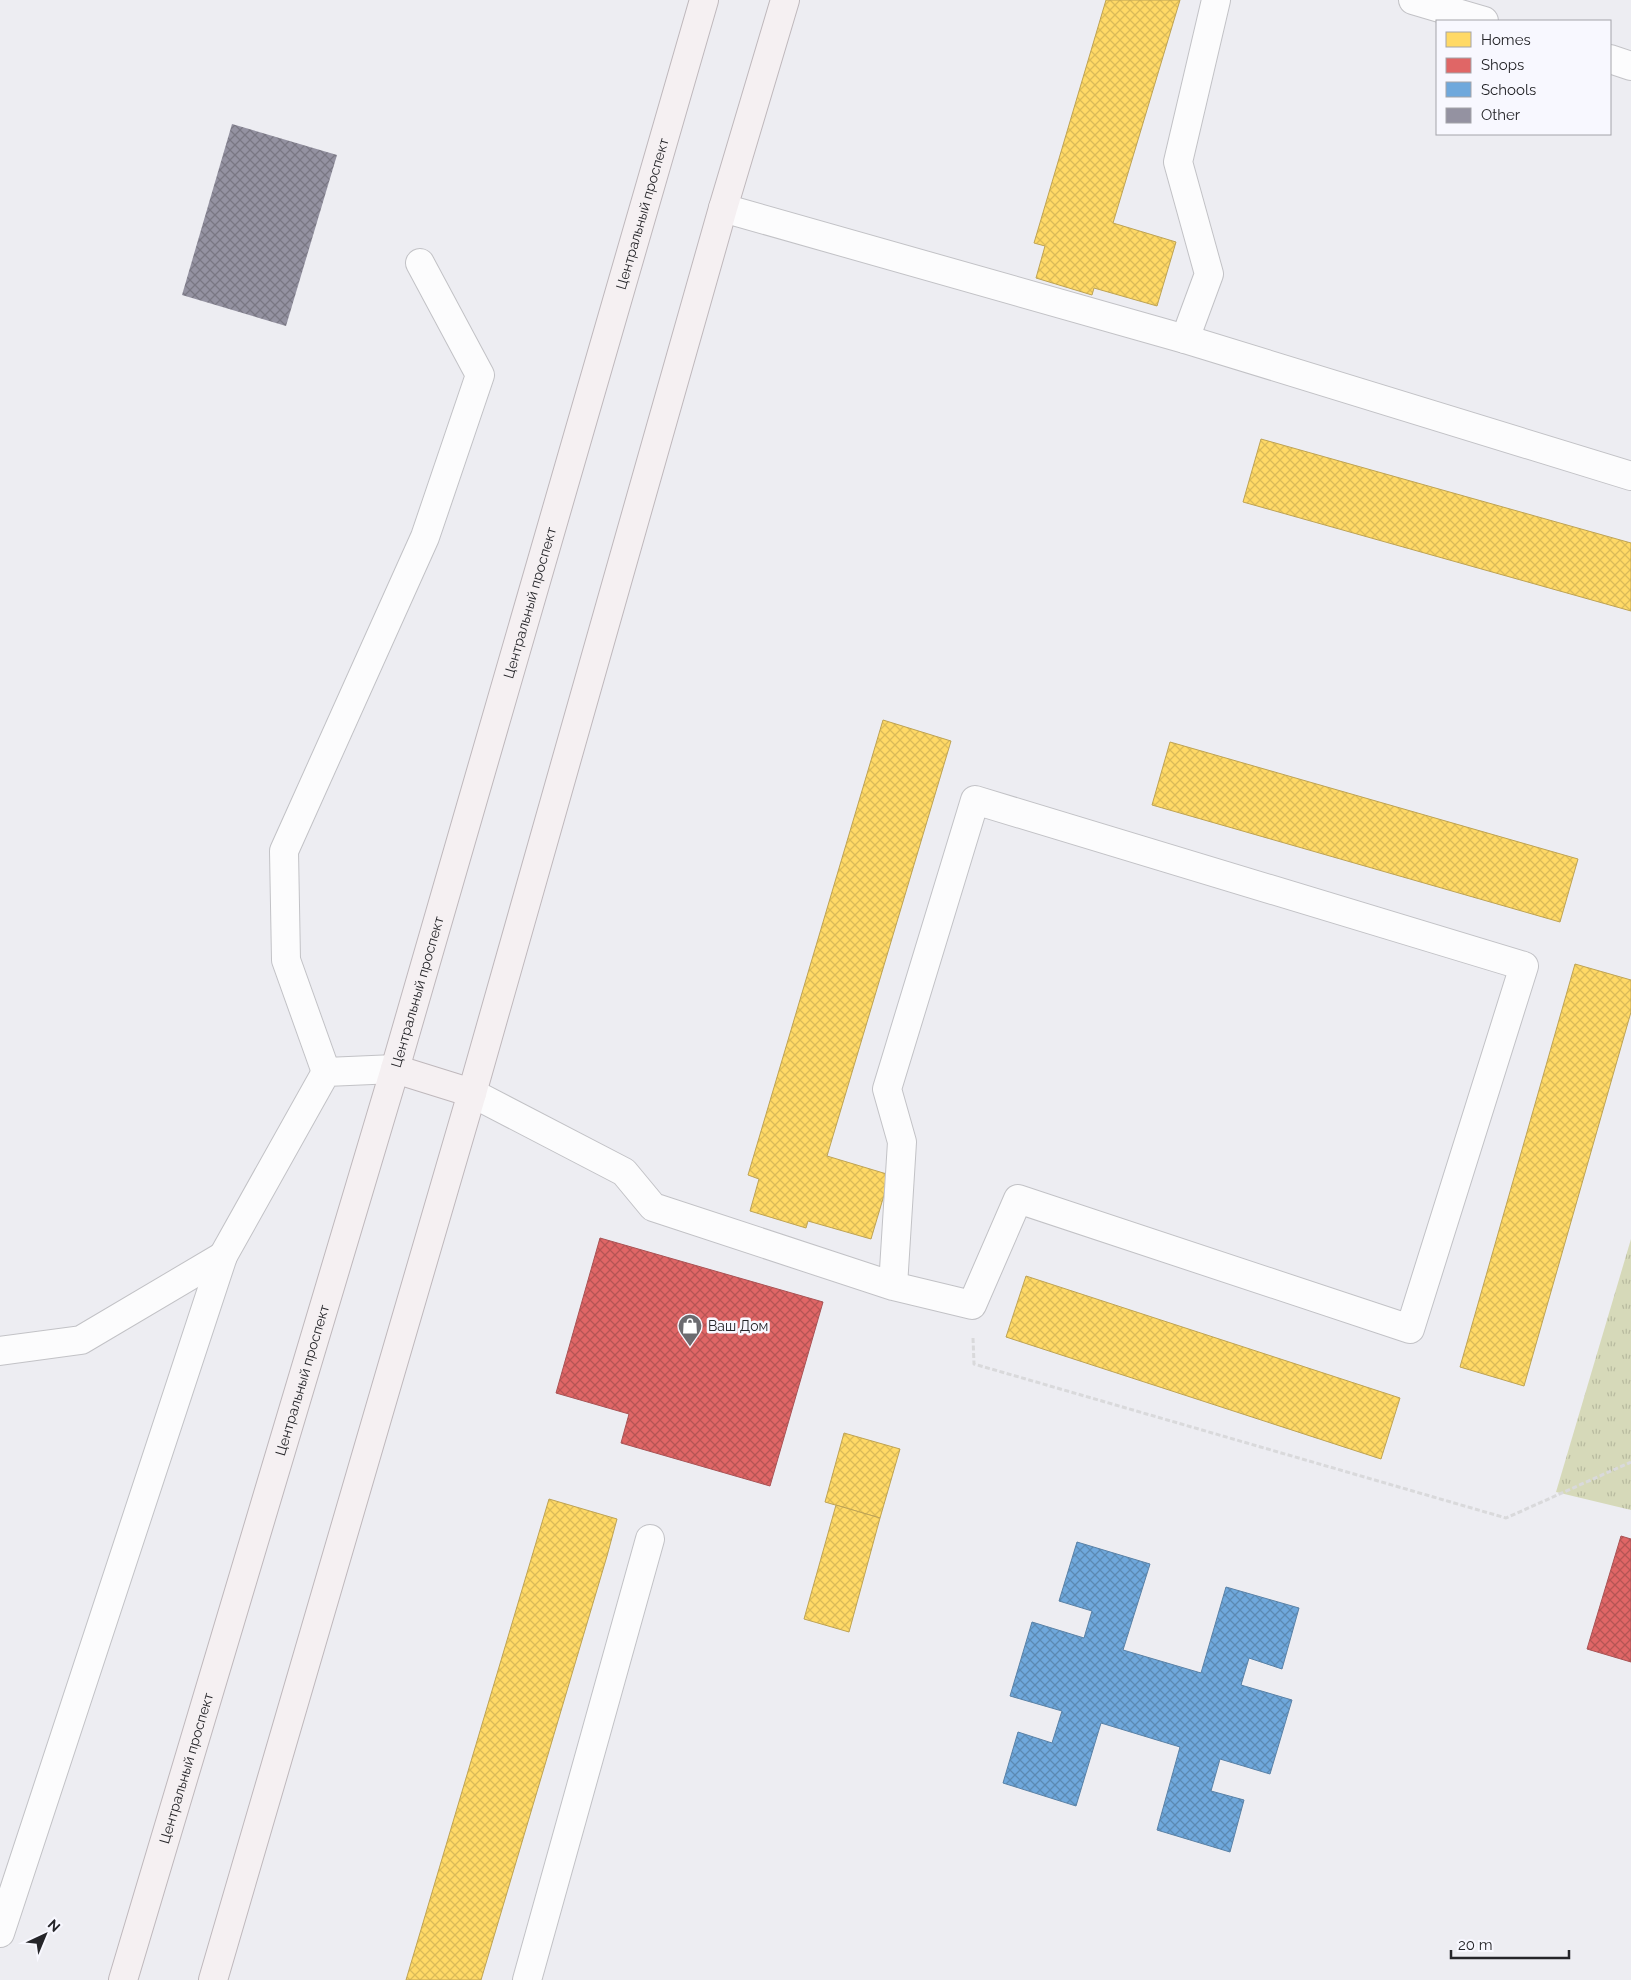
<svg xmlns="http://www.w3.org/2000/svg" width="1631" height="1980" viewBox="0 0 1631 1980" font-family="Raleway,sans-serif">
<defs>
<pattern id="park-tufts" width="24" height="20" patternUnits="userSpaceOnUse" patternTransform="scale(1.25)"><rect width="24" height="20" fill="#d6d9b9"/><path d="M3 7l-1-3M5 7V3M7 7l1-3M15 17l-1-3M17 17v-4M19 17l1-3" fill="none" stroke="#b8ba9f"/></pattern>
<pattern id="homes-cross-hatch" width="8" height="8" patternUnits="userSpaceOnUse" patternTransform="scale(1.25)"><rect width="8" height="8" fill="#ffd966"/><path d="M0 0l8 8M0 8l8-8" fill="none" stroke="#daba58"/></pattern>
<pattern id="shops-cross-hatch" width="8" height="8" patternUnits="userSpaceOnUse" patternTransform="scale(1.25)"><rect width="8" height="8" fill="#e06666"/><path d="M0 0l8 8M0 8l8-8" fill="none" stroke="#b55454"/></pattern>
<pattern id="schools-cross-hatch" width="8" height="8" patternUnits="userSpaceOnUse" patternTransform="scale(1.25)"><rect width="8" height="8" fill="#6fa8dc"/><path d="M0 0l8 8M0 8l8-8" fill="none" stroke="#5b89b2"/></pattern>
<pattern id="building-cross-hatch" width="8" height="8" patternUnits="userSpaceOnUse" patternTransform="scale(1.25)"><rect width="8" height="8" fill="#9492a1"/><path d="M0 0l8 8M0 8l8-8" fill="none" stroke="#797783"/></pattern>
</defs>
<rect width="100%" height="100%" fill="#ededf2"/>
<path fill="url(#park-tufts)" d="M1631,1239V1510L1556,1492Z"/>
<g fill="url(#homes-cross-hatch)" stroke="#bea354">
<path d="M1106,0H1180L1113,223L1176,242L1157,306L1094,288L1092,295L1036,278L1045,246L1034,243Z"/>
<path d="M1261,439L1631,543V611L1243,502Z"/>
<path d="M883,720L951,741L827,1156L890,1175L871,1239L808,1221L806,1228L750,1211L759,1179L748,1175Z"/>
<path d="M1170,742L1578,859L1560,922L1152,805Z"/>
<path d="M1575,964L1631,980V1012L1524,1386L1460,1367Z"/>
<path d="M1026,1276L1400,1398L1381,1459L1006,1337Z"/>
<path d="M844,1433L900,1449L880,1518L825,1502Z"/>
<path d="M549,1499L617,1519L607,1556L481,1980H406Z"/>
<path d="M836,1505L880,1518L849,1632L804,1619Z"/>
</g>
<g fill="url(#shops-cross-hatch)" stroke="#a85254">
<path d="M600,1238L823,1302L770,1486L621,1443L629,1414L556,1393Z"/>
<path d="M1621,1536L1631,1539V1662L1587,1649Z"/>
</g>
<path fill="url(#schools-cross-hatch)" stroke="#5981a6" d="M1077,1542L1150,1564L1123,1650L1201,1673L1226,1587L1299,1608L1282,1669L1249,1658L1241,1685L1292,1700L1270,1774L1220,1759L1211,1791L1244,1800L1230,1852L1157,1830L1180,1747L1101,1723L1076,1806L1003,1783L1018,1732L1052,1743L1062,1711L1010,1696L1032,1622L1084,1638L1092,1611L1059,1601Z"/>
<path fill="url(#building-cross-hatch)" d="M232,124L337,155L286,326L182,295Z"/>
<g fill="none" stroke-linecap="round" stroke-linejoin="round">
<defs>
<g id="minor">
<path d="M1413,0L1484,21"/>
<path d="M1610,59L1631,66"/>
<path d="M723,208L1185,339L1631,476"/>
<path d="M1185,339L1209,274L1178,162L1216,0"/>
<path d="M326,1072L286,960L284,851L425,537L480,375L420,263"/>
<path d="M472,1093L624,1172L653,1207L893,1286L972,1305L1018,1199L1410,1329L1524,966L975,800L887,1089L902,1142L893,1286"/>
<path d="M0,1351L81,1340L223,1256"/>
<path d="M0,1933L223,1256L326,1072L395,1069"/>
<path d="M527,1980L650,1539"/>
</g>
<g id="major">
<path d="M395,1069L472,1093"/>
<path id="s1" d="M123,1980L395,1069L704,0"/>
<path d="M213,1980L472,1093L723,208L785,0"/>
</g>
</defs>
<use href="#minor" stroke="#c2c2c6" stroke-width="30"/>
<use href="#major" stroke="#bfb8bc" stroke-width="30"/>
<path stroke="#d9d9db" stroke-width="3" stroke-dasharray="5 2.5" stroke-linecap="butt" d="M973,1338L974,1364L1506,1518L1631,1462"/>
<use href="#minor" stroke="#fcfcfd" stroke-width="28"/>
<use href="#major" stroke="#f5f0f2" stroke-width="28"/>
</g>
<defs>
<symbol id="shop-pin" viewBox="-11 -11 22 30"><path d="M0 17L-7.5 6A9.5 9.5 0 1 1 7.5 6Z" fill="#6b6b6f" stroke="#f8f8ff"/><path d="M-5-2.5h2.3a2.7 3.5 0 0 1 5.4 0H5L5.5 6h-11ZM-1.5-2.5h3a1.5 2.3 0 0 0-3 0Z" fill="#fff"/></symbol>
</defs>
<g fill-rule="evenodd">
<use href="#shop-pin" x="676" y="1312" width="28" height="38"/>
</g>
<g text-anchor="middle" dominant-baseline="central" stroke-width="5" stroke-linejoin="round" paint-order="stroke">
<g font-size="14" fill="#252529" stroke="#f8f8ff">
<text stroke="none"><textPath href="#s1" startOffset="1841">Центральный проспект</textPath></text>
<text stroke="none"><textPath href="#s1" startOffset="1436">Центральный проспект</textPath></text>
<text stroke="none"><textPath href="#s1" startOffset="1031">Центральный проспект</textPath></text>
<text stroke="none"><textPath href="#s1" startOffset="626">Центральный проспект</textPath></text>
<text stroke="none"><textPath href="#s1" startOffset="221">Центральный проспект</textPath></text>
</g>
<g font-size="14" fill="#252529" stroke="#f8f8ff" text-anchor="start">
<text x="708" y="1326">Ваш Дом</text>
</g>
</g>
<rect x="1436" y="20" width="175" height="115" fill="#f8f8ff" stroke="#a4a4a9"/>
<rect x="1446" y="32" width="25" height="15" fill="#ffd966" stroke="#a4a4a9"/>
<text x="1481" y="45" font-size="15" fill="#252529">Homes</text>
<rect x="1446" y="58" width="25" height="15" fill="#e06666" stroke="#a4a4a9"/>
<text x="1481" y="70" font-size="15" fill="#252529">Shops</text>
<rect x="1446" y="82" width="25" height="15" fill="#6fa8dc" stroke="#a4a4a9"/>
<text x="1481" y="95" font-size="15" fill="#252529">Schools</text>
<rect x="1446" y="108" width="25" height="15" fill="#9492a1" stroke="#a4a4a9"/>
<text x="1481" y="120" font-size="15" fill="#252529">Other</text>
<g transform="translate(45 1935) rotate(44)" stroke="#f8f8ff" stroke-width="4" paint-order="stroke">
<path d="M0-4L9 19L0 12L-9 19Z" fill="#252529"/>
<text y="-8" font-size="14" font-weight="bold" text-anchor="middle" fill="#252529">N</text>
</g>
<path d="M1451 1950v8h118v-8" fill="none" stroke="#252529" stroke-width="2.5"/>
<text x="1458" y="1950" font-size="15" fill="#252529" stroke="#f8f8ff" stroke-width="4" paint-order="stroke">20 m</text>
</svg>
